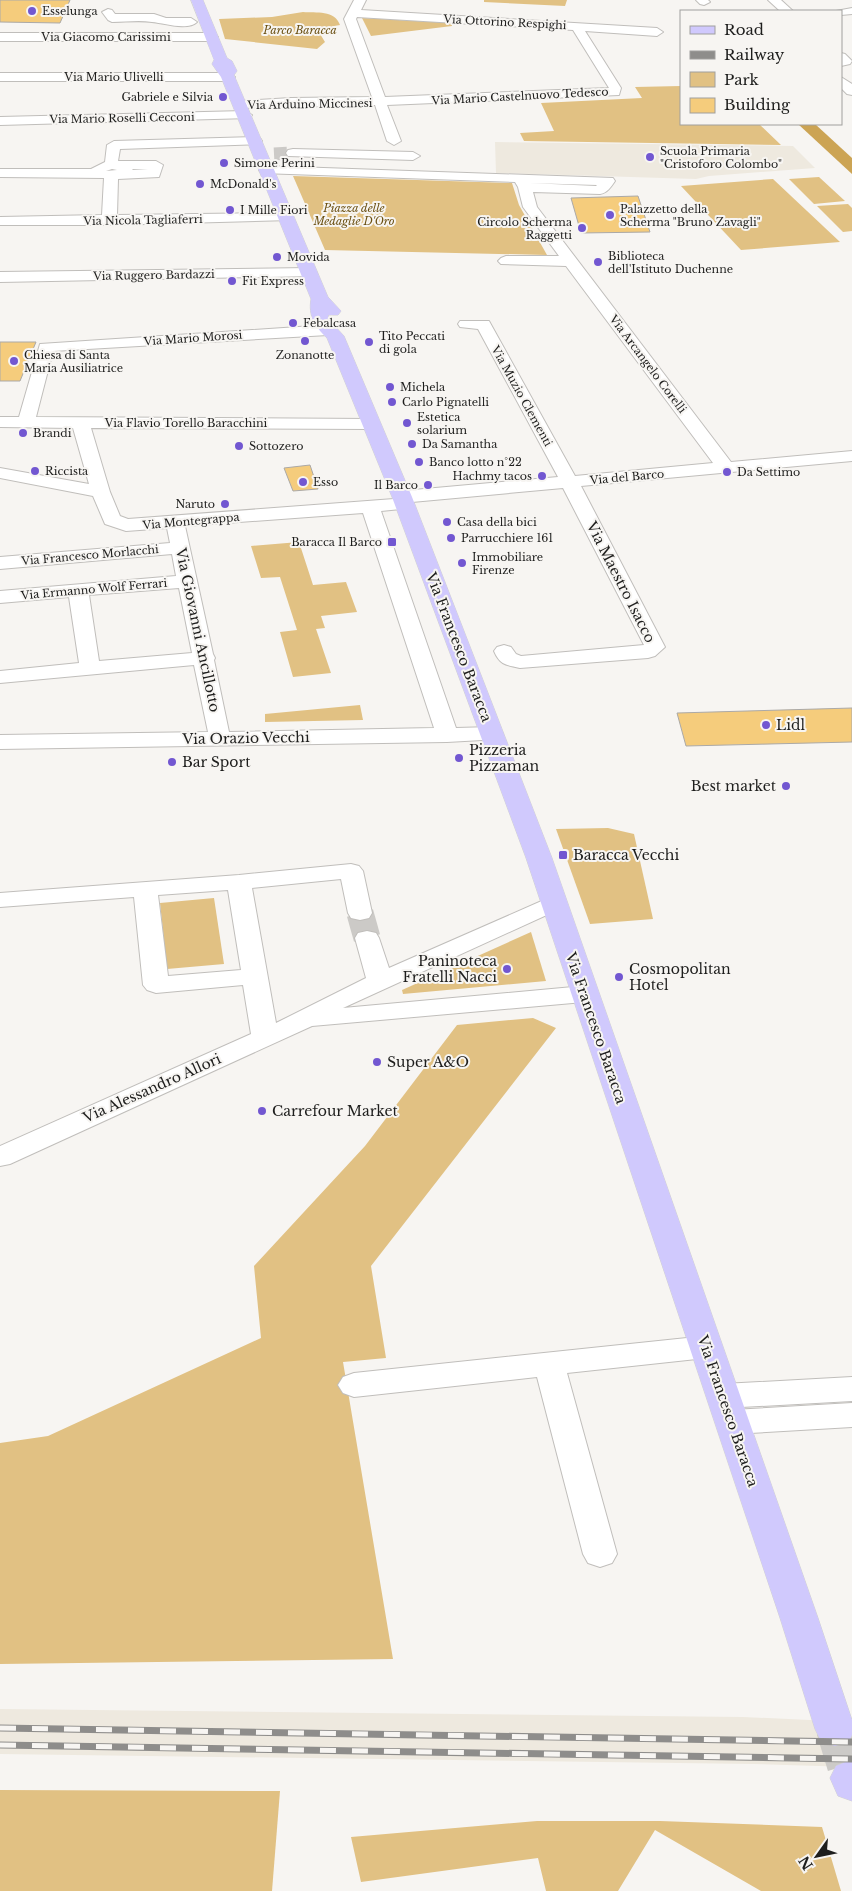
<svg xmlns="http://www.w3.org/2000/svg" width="852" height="1891" viewBox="0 0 852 1891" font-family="'Libre Baskerville',serif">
<rect width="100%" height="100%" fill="#f7f5f2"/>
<g fill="#eee9df">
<path d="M495,142L793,146L815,168L709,176L696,179L496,173Z"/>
<path d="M0,1709L743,1717L852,1722V1767L753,1764L0,1754Z"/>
</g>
<g fill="#e1c183">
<path d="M484,0H567L565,6L484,2Z"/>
<path d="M303,12C316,13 335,10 340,25L317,29L325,42L317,49L225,39L219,19L272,17Z"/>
<path d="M362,18L452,23V26L371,36Z"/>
<path d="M681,86V124H759L781,145L524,141L520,133L554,131L541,103L642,98L635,87Z"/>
<path d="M293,176L512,183L519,205L547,255L325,250Z"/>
<path d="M819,177L845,201L814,204L789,179Z"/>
<path d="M773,179L840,242L741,250L681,186Z"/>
<path d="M848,204L852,208V231L843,232L817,206Z"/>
<path d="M299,542L313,585L346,582L357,612L321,616L325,628L316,629L331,673L293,677L280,632L297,630L280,577L261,578L251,546Z"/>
<path d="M360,705L363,720L265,722V714Z"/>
<path d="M608,828L634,834L653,919L590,924L556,829Z"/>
<path d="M214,898L224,964L167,969L160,903Z"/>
<path d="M531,932L546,981L403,994L402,990Z"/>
<path d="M533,1018L556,1028L371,1266L386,1358L343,1362L393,1659L0,1664V1443L48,1436L261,1338L254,1266L365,1146L457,1025Z"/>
<path d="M0,1790L280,1791L272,1891H0Z"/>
<path d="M537,1821H660L822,1827L841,1891H761L655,1830L618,1891H546L538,1858L361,1882L351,1837Z"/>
</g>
<path fill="#cca454" d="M798,124H815L852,158V174Z"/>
<g fill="#f5cc7c" stroke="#aba9a7">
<path d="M0,0H70L60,23L0,22Z"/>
<path d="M638,196L650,232L581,233L571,198Z"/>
<path d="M0,342H36L20,381H0Z"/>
<path d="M310,465L318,489L293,491L284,468Z"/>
<path d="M852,708V742L686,746L677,713Z"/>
</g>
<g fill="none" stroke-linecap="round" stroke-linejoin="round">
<path stroke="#cccac7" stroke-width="13" stroke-dasharray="13 6" stroke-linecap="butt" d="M274,154L293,153"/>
<path stroke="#cccac7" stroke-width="27" stroke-dasharray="27 13" stroke-linecap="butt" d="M360,913L367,938"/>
<path stroke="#cccac7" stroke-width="38" stroke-dasharray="38 19" stroke-linecap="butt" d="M835,1729L850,1778"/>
<defs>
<g id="minor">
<path d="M354,0H366L361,10L657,28L663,32L657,36L585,31L621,88L619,95L387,105L401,141L394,145L387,141L375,105L236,108L235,105L241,101L291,98L372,97L344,19ZM357,17L573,30L609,88L385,97L356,19Z"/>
<path d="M696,0H708L710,2L704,5L700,4Z"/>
<path d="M768,0H781L793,11H780Z"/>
<path d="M852,8V14L841,15V11H836Z"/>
<path d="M108,9L112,10L115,14H154L166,18H191L197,22C188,31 163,23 152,22C139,20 125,22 112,22L108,20L102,12Z"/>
<path d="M0,33H212L218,37L212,41H0Z"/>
<path d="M841,53L845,54L852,61L850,64L841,66Z"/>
<path d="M0,73H229L235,77L229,81H0Z"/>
<path d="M841,77L852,84V95L847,94L841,88Z"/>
<path d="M245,111L252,115L250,118L0,125V117Z"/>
<path d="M255,137L260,138L262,141L260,144L120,149L118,161H156L163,165L159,177L118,179L117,215L286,213L291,214L293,217L291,220L109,225H0V217L102,215L104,178L0,177V169H91L105,162L107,145L114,141ZM112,169L117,170L106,171ZM133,169H148L132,170Z"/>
<path d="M293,149L413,152L420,156L413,160L288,156L286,153L288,150Z"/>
<path d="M266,166L613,178L615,181C611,187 607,193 600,194L533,192L537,207L731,462L852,451V461L581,486L665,647L655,656L648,658L520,668C506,665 500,665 494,651L497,647L504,645L511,647L516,654L521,656L644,645L563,488L412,502L413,504L411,508L381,511L456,728L492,727L500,729L503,734L500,739L447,742L0,749V735L208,732L194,665L0,683V671L79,663L69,597L0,603V591L176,576L172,554L0,569V557L170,543L167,528L126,531L105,524L93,496L0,478V468L89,484L73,428L0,427V417H19L40,344L328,325L334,327L336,330L334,333L328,335L53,351L36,417L371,419L377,420L380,424L377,428L371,429L91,428L110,492L120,516L128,519L394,499L393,497L395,493L402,491L558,477L478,329L460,327L458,324L460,321H489L575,476L713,463L566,266L501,264L498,261L501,258L506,256H559L523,207L518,187L515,182L261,173L259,170ZM529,183L597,185L596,186ZM363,513L434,728L229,732L214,660L215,658L213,654L185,526ZM179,588L192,653L99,661L89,595Z"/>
<path d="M309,268L314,270L317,273L314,276L0,282V272Z"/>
<path d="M351,864L359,866L363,871L372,913L369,918L360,920L351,918L348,913L341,879L252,888L276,1023L366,978L355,938L358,933L367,931L376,933L379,938L389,968L553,896L562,898L565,903L562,908L343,1008L584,986L593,989L597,994L593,999L584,1002L312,1026L10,1164L0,1166V1146L251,1034L243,985L156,993L147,990L143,985L134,897L0,907V893L239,875ZM228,890L241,970L168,976L158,895Z"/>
<path d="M706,1336L717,1339L721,1347L717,1355L706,1358L567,1373L617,1554L612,1563L600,1567L588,1563L583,1554L537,1377L354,1397L343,1393L338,1385L343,1377L354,1373Z"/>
<path d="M852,1377V1401L723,1408L712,1404L707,1396L712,1388L723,1384Z"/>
<path d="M852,1403V1427L732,1434L721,1430L716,1422L721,1414L732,1410Z"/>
</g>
<g id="major">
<path d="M191,0H203L227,58L232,61L237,71L234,75L328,297L341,311L338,315H328L331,322L344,336L412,497L552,858L818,1618L852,1720V1735L849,1741L835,1746L821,1741L815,1729L780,1618L526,858L392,497L327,338C315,327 308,316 311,299L221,77L212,64L214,60Z"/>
<path d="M850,1760L852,1761V1801L838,1796L830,1778L836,1766Z"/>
</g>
</defs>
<use href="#minor" stroke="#c0bebb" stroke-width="2"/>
<use href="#major" stroke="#d2d2d2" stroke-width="1"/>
<use href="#minor" fill="#fff" fill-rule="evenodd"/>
<use href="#major" fill="#d0c9fd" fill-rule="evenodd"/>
<defs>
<g id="rail">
<path d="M0,1728L852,1742"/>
<path d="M0,1745L852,1759"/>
</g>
</defs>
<use href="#rail" stroke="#8e8d8b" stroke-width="7"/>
<use href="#rail" stroke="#f7f5f2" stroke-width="5" stroke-dasharray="16" stroke-linecap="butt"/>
</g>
<g fill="#7257d1" stroke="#f7f5f2" stroke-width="2">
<circle cx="32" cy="11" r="5"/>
<circle cx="223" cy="97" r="5"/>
<circle cx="650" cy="157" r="5"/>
<circle cx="224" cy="163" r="5"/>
<circle cx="200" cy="184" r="5"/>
<circle cx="230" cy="210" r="5"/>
<circle cx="610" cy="215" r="5"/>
<circle cx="582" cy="228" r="5"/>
<circle cx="277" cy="257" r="5"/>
<circle cx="598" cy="262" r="5"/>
<circle cx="232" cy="281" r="5"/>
<circle cx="293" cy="323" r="5"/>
<circle cx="305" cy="341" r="5"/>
<circle cx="369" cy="342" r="5"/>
<circle cx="14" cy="361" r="5"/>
<circle cx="390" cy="387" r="5"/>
<circle cx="392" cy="402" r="5"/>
<circle cx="407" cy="423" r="5"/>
<circle cx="23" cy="433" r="5"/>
<circle cx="412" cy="444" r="5"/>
<circle cx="239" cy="446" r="5"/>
<circle cx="419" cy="462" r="5"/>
<circle cx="35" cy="471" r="5"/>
<circle cx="727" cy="472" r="5"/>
<circle cx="542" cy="476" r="5"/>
<circle cx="303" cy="482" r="5"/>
<circle cx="428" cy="485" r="5"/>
<circle cx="225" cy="504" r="5"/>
<circle cx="447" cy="522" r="5"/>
<circle cx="451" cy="538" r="5"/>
<rect x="387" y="537" width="10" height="10" rx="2.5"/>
<circle cx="462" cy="563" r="5"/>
<circle cx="766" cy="725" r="5"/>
<circle cx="459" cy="758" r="5"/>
<circle cx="172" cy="762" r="5"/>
<circle cx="786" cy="786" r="5"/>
<rect x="558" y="850" width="10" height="10" rx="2.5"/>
<circle cx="507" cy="969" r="5"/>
<circle cx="619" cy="977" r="5"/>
<circle cx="377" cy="1062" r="5"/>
<circle cx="262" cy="1111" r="5"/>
</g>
<g text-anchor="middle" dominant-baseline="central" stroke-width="4" stroke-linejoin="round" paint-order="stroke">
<g font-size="11" fill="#1e1e1d" stroke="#f7f5f2" text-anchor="start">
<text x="42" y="11">Esselunga</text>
<text x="213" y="97" text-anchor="end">Gabriele e Silvia</text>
<text x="660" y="151">Scuola Primaria<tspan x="660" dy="13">"Cristoforo Colombo"</tspan></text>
<text x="234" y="163">Simone Perini</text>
<text x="210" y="184">McDonald's</text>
<text x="620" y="209">Palazzetto della<tspan x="620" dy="13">Scherma "Bruno Zavagli"</tspan></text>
<text x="240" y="210">I Mille Fiori</text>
<text x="572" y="222" text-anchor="end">Circolo Scherma<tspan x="572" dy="13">Raggetti</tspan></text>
<text x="608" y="256">Biblioteca<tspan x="608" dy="13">dell'Istituto Duchenne</tspan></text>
<text x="287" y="257">Movida</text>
<text x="242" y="281">Fit Express</text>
<text x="303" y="323">Febalcasa</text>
<text x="379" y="336">Tito Peccati<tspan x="379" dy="13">di gola</tspan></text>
<text x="24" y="355">Chiesa di Santa<tspan x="24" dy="13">Maria Ausiliatrice</tspan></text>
<text x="305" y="355" text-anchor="middle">Zonanotte</text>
<text x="400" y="387">Michela</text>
<text x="402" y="402">Carlo Pignatelli</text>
<text x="417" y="417">Estetica<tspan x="417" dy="13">solarium</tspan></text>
<text x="33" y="433">Brandi</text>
<text x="422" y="444">Da Samantha</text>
<text x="249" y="446">Sottozero</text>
<text x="429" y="462">Banco lotto n°22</text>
<text x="45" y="471">Riccista</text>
<text x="737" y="472">Da Settimo</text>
<text x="532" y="476" text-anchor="end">Hachmy tacos</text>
<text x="313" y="482">Esso</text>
<text x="418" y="485" text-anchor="end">Il Barco</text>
<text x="215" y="504" text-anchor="end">Naruto</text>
<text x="457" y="522">Casa della bici</text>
<text x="461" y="538">Parrucchiere 161</text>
<text x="382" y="542" text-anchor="end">Baracca Il Barco</text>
<text x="472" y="557">Immobiliare<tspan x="472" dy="13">Firenze</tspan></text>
</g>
<g font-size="11" fill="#1e1e1d" stroke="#f7f5f2">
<text transform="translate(505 22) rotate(3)">Via Ottorino Respighi</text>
<text x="106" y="37">Via Giacomo Carissimi</text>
<text x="114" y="77">Via Mario Ulivelli</text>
<text transform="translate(520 96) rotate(-3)">Via Mario Castelnuovo Tedesco</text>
<text transform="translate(310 104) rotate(-1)">Via Arduino Miccinesi</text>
<text transform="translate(122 118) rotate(-1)">Via Mario Roselli Cecconi</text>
<text transform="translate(143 220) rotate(-1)">Via Nicola Tagliaferri</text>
<text transform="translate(154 275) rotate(-1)">Via Ruggero Bardazzi</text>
<text transform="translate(193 338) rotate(-4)">Via Mario Morosi</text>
<text transform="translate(648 364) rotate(53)">Via Arcangelo Corelli</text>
<text transform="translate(522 396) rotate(61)">Via Muzio Clementi</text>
<text x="186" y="423">Via Flavio Torello Baracchini</text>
<text transform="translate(627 477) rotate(-5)">Via del Barco</text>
<text transform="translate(191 521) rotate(-5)">Via Montegrappa</text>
<text transform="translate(90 555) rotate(-5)">Via Francesco Morlacchi</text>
<text transform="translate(94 589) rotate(-5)">Via Ermanno Wolf Ferrari</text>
</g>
<g font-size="11" font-style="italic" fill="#6a4f11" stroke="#f7f5f2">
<text x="300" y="30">Parco Baracca</text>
<text x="354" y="208">Piazza delle<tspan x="354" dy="13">Medaglie D'Oro</tspan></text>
</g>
<g font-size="14" fill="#1e1e1d" stroke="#f7f5f2">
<text transform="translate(621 582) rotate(63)">Via Maestro Isacco</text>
<text transform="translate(198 630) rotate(78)">Via Giovanni Ancillotto</text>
<text transform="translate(459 647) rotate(69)">Via Francesco Baracca</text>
<text transform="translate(246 738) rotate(-1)">Via Orazio Vecchi</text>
<text transform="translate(596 1028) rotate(71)">Via Francesco Baracca</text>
<text transform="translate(152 1088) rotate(-24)">Via Alessandro Allori</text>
<text transform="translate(728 1411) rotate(71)">Via Francesco Baracca</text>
</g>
<g font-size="14" fill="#1e1e1d" stroke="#f7f5f2" text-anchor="start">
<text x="776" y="725">Lidl</text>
<text x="469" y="750">Pizzeria<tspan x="469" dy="16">Pizzaman</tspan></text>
<text x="182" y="762">Bar Sport</text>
<text x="776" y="786" text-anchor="end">Best market</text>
<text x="573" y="855">Baracca Vecchi</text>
<text x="497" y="961" text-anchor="end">Paninoteca<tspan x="497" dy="16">Fratelli Nacci</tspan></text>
<text x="629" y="969">Cosmopolitan<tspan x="629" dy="16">Hotel</tspan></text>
<text x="387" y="1062">Super A&amp;O</text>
<text x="272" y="1111">Carrefour Market</text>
</g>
</g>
<rect x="680" y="10" width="162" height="115" fill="#f7f5f2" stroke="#a09f9d"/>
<rect x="690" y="26" width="25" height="8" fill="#d0c9fd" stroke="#a09f9d"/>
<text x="724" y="35" font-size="15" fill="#1e1e1d">Road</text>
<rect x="690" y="51" width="25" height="8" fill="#8e8d8b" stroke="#a09f9d"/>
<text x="724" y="60" font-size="15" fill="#1e1e1d">Railway</text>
<rect x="690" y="72" width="25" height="15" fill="#e1c183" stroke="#a09f9d"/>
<text x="724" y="85" font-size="15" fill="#1e1e1d">Park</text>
<rect x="690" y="98" width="25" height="15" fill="#f5cc7c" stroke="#a09f9d"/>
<text x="724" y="110" font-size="15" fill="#1e1e1d">Building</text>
<g transform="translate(817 1856) rotate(237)" stroke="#f7f5f2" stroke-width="4" paint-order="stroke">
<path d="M0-4L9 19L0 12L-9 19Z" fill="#1e1e1d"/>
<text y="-8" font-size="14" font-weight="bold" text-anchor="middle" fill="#1e1e1d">N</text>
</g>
</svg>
